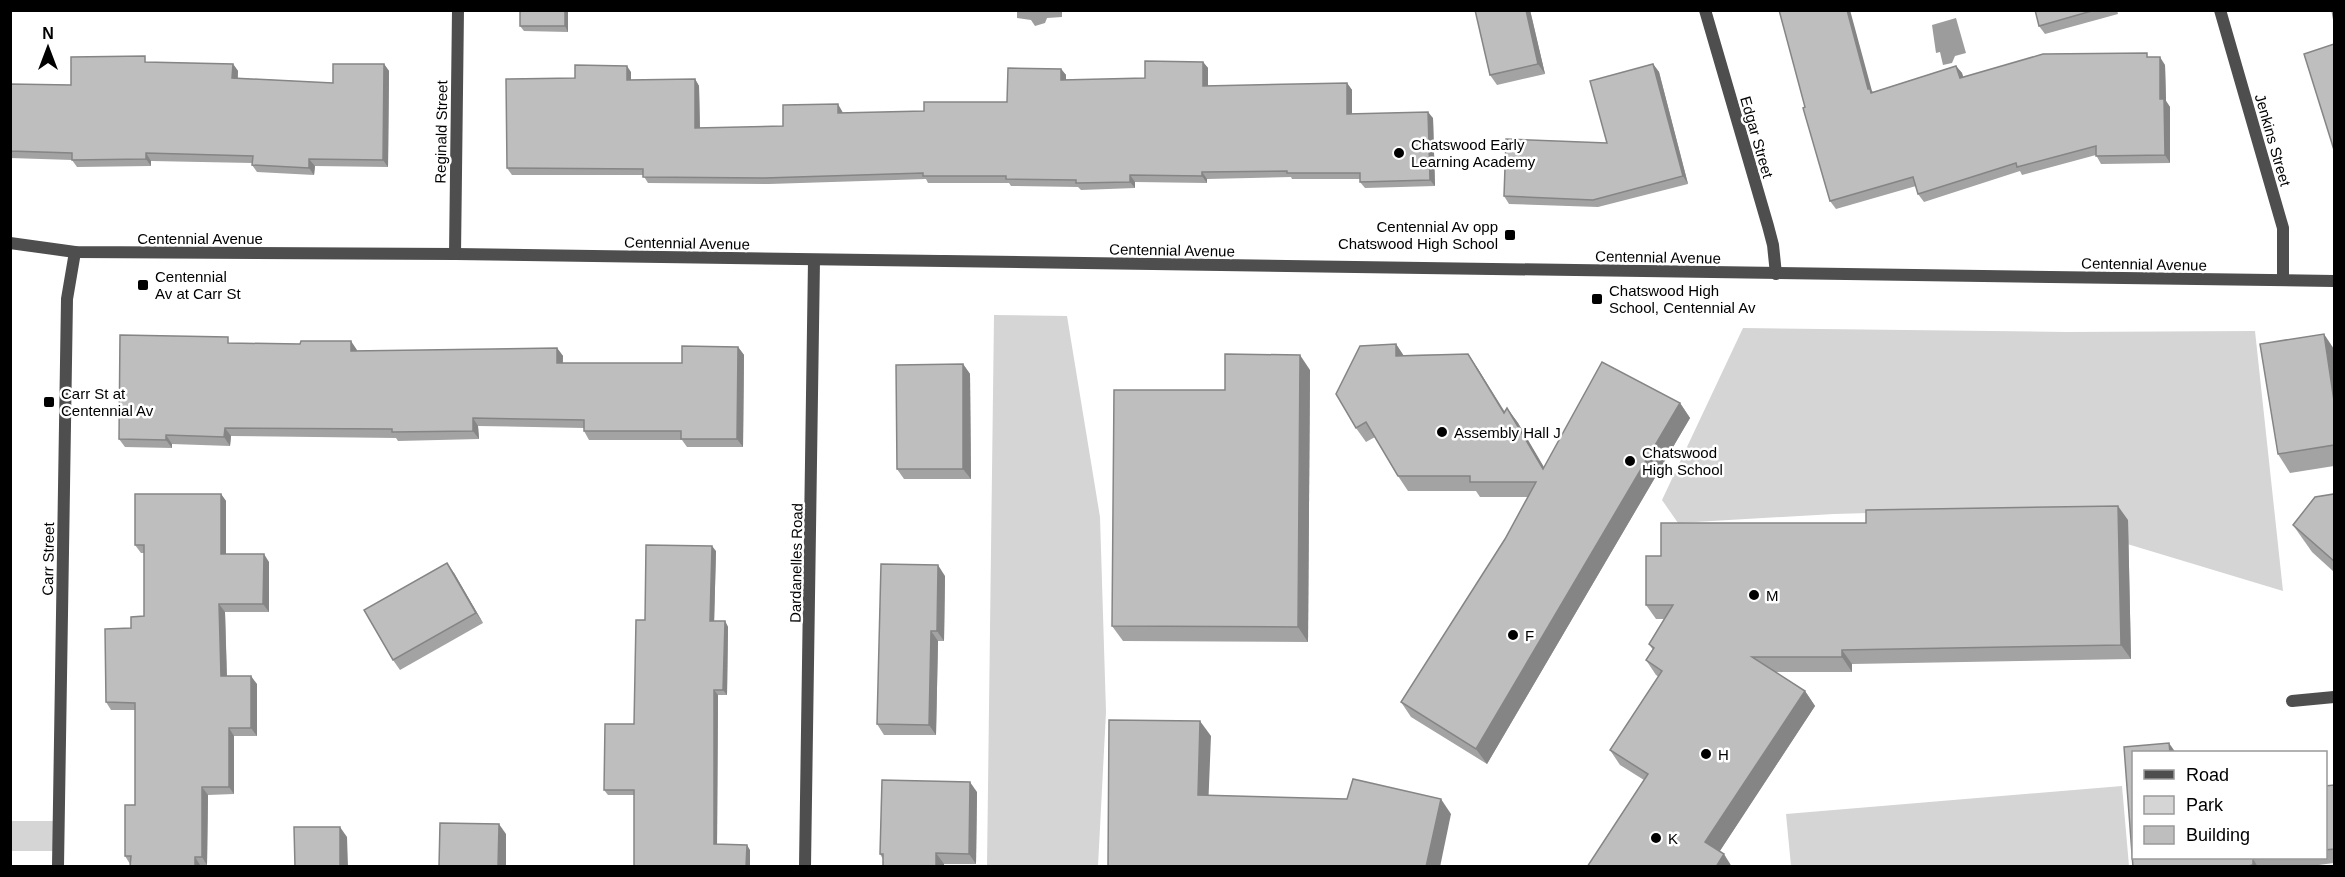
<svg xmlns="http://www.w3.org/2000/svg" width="2345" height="877" viewBox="0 0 2345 877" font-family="Helvetica,sans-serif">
<rect width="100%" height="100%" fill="#fff"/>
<g fill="#d5d5d5">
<path d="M994,315L1067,316L1100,517L1106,712L1098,866H987Z"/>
<path d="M1743,328L2066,332L2255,331L2283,591L2011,509L1834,514L1678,523L1662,500Z"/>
<path d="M2122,786L2129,866H1791L1786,814Z"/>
<rect x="11" y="821" width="47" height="30"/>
</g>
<g fill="#9c9c9c">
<path d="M1017,11H1062V17L1047,18L1045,23L1035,26L1031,20L1017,18Z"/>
<path d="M1956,18L1966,53L1955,56L1952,63L1943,65L1940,52L1936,53L1932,25Z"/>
</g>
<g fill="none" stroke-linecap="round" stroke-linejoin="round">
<g stroke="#4e4e4e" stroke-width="12">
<path d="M1705,10L1768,226L1773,245L1776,274"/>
<path d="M2220,10L2283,228V280"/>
<path d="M10,243L75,252L455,254L2334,281"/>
<path d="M455,254L458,10"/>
<path d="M2292,701L2334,697"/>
<path d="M58,866L67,299L75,252"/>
<path d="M805,866L814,260"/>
</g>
</g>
<g fill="#a3a3a3">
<path d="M568,10V32L524,31L520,26Z"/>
<path d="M1530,10L1545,74L1497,85L1490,75Z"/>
<path d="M2035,10H2117L2118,14L2045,34L2039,26Z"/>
<path d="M2150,57L2165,65L2166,101L2170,107V163L2101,164L2096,155L2022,175L2020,171L1924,202L1918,194L1916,186L1836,209L1830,201L1805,107L1872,91L1873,92L1956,66L1962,73L1963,77Z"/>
<path d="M149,62L233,64L238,71V78L333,83L384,64L389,71L388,167L315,166L314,175L257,172L252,165V163L151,161V166L77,167L72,160L10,158V84L71,85Z"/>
<path d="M1203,62L1208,68V86L1347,83L1352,90V114L1433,118L1435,186L1365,188L1360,182V179H1292L1291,177L1207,179V183L1135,182V188L1081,190L1078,187L1011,186L1009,183H928L926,179L769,184L648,183L643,175H512L507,168L575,78L631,72V80L695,79L699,86L700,128L783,126L842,111L843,113L924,111L1007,102L1061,69L1066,75V80L1145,78Z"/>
<path d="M1653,64L1659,72L1688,184L1598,207L1509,204L1504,196L1607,143Z"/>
<path d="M232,343L357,350V351L557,348L563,356V363H682L738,347L744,355L743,447H687L682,440H589L584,431V428L478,426L479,439L398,441L396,438L231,436L230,446L172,444V448L125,447L119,439Z"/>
<path d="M1396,344L1403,355L1468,354L1478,369L1505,412L1507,408L1518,423L1544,468L1680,403L1690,418L1487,764L1411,717L1401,702L1505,539L1528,497H1480L1476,491H1408L1398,476L1375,437L1366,442L1356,428Z"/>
<path d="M2334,349V466L2290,473L2278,454Z"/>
<path d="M963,364L970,374L971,479H904L897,469Z"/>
<path d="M1310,370L1308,642L1123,641L1112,626L1225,390Z"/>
<path d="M221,494L226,501V554L269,562V612H225L227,676L257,684V736H234V794L208,795L207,865H200V867H130V864L125,856L135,805V710H111L106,702L131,628L144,616V553H141L135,545Z"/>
<path d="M2334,494V572L2312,552L2293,525Z"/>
<path d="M2128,520L2131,659L1852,664V672H1775L1805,691L1815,706L1719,852L1732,867L1644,780L1620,765L1610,750L1659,677L1656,675L1646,660L1653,650L1649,644L1664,619H1656L1646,605L1661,556L1866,523Z"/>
<path d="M716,551L714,621H725L728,627L727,695H718L717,844L750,850V867H634V795H608L604,790L634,724L645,620Z"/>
<path d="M454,573L483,623L400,670L393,660Z"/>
<path d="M945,576L944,641H938L936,735H884L877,724Z"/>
<path d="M2334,785V863L2303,867H2133V858H2325V786Z"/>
<path d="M977,792L976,864H944L883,859L880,854Z"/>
</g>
<g fill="#858585">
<path d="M565,10H568V32L565,26Z"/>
<path d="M1526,10H1530L1545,74L1538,64Z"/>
<path d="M1847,10H1850L1872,91L1875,96L1868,89Z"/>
<path d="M2160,57L2165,65L2166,101L2170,107V163L2165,155L2160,99Z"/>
<path d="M1203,62L1208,68V93L1203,86Z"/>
<path d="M233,64L238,71L237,85L232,78Z"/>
<path d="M384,64L389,71L388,167L383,160Z"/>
<path d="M1653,64L1659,72L1688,184L1683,176Z"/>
<path d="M627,66L631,72V87L627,80Z"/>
<path d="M1956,66L1962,73L1966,86L1960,78Z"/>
<path d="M1061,69L1066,75V87L1061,80Z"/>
<path d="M695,79L699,86L700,134L695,128Z"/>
<path d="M1347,83L1352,90V120L1347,114Z"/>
<path d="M838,104L842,111L843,120L838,113Z"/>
<path d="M1428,112L1433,118L1435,186L1430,180Z"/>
<path d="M146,153L151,161V166L146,159Z"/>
<path d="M309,159L315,166L314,175L309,168Z"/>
<path d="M1202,172L1207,179V183L1202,176Z"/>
<path d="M1130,175L1135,182V188L1130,182Z"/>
<path d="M2324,334L2334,349V401Z"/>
<path d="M351,341L357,350V359L351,351Z"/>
<path d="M1396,344L1406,359L1396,356Z"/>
<path d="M738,347L744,355L743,447L737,439Z"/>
<path d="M557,348L563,356L562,371L557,363Z"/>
<path d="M1468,354L1478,369L1514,428L1504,413Z"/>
<path d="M1300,355L1310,370L1308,642L1298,627Z"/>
<path d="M963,364L970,374L971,479L963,469Z"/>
<path d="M1680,403L1690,418L1487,764L1476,749Z"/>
<path d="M1507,408L1518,423L1554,484L1543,469Z"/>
<path d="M473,418L478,426L479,439L473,431Z"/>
<path d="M225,428L231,436L230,446L224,437Z"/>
<path d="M166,435L172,444V448L166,440Z"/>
<path d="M221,494L226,501V561L221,554Z"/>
<path d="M2118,506L2128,520L2131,659L2121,645Z"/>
<path d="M712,546L716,551L714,627L710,621Z"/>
<path d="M264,554L269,562V612L263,604Z"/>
<path d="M447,563L454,573L483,623L476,613Z"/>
<path d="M938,565L945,576L944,641L937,631Z"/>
<path d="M219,604L225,612L227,684L221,676Z"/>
<path d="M725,621L728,627L727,695L723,690Z"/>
<path d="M931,631L938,641L936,735L929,725Z"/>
<path d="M1842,650L1852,664V672L1842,657Z"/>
<path d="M251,676L257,684V736L251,728Z"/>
<path d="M714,690L718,695L717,849L714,844Z"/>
<path d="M1805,691L1815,706L1716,857L1705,842Z"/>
<path d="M1200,721L1211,736L1208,810L1198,795Z"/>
<path d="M229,728L234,736V794L229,787Z"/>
<path d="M2169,743L2176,753H2170Z"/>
<path d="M970,782L977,792L976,864L969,854Z"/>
<path d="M202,787L208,795L207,865L202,857Z"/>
<path d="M1441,799L1451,814L1440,867H1426Z"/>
<path d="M499,824L506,834V867H498Z"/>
<path d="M340,827L347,837L348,867H340Z"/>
<path d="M747,845L750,850V867H746Z"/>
<path d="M936,853L944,864V867H936Z"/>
<path d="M1724,854L1732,867H1716Z"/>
<path d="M195,857L200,865V867H195Z"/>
<path d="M2253,859L2258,867H2254L2253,865Z"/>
</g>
<g fill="#bebebe" stroke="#858585" stroke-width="1.5">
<rect x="520" y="10" width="45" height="16"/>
<path d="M1475,10H1526L1538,64L1490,75Z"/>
<path d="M1779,10H1847L1868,89H1870L1871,93L1956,66L1960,78L2043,54L2147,53V57H2160V99H2164L2165,155L2096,156V146L2017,167L2016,163L1918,194L1913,177L1830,201L1803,108L1805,107Z"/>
<path d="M2035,10H2095L2039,26Z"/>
<path d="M2332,10H2334V21Z"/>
<path d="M2334,44V150L2304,54Z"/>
<path d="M145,56V62L233,64L232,78L333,83V64H384L383,160L309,159V168L252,165L253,156L146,153V159L72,160V153L10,151V84L71,85V57Z"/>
<path d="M1145,61L1203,62V86L1347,83V114L1428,112L1430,180L1360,182V173H1287V171L1202,172V176L1130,175V182L1076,183V180L1006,179V176H923V173L764,178L643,177V169L507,168L506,79L575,78V65L627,66V80L695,79V128L783,126V105L838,104V113L924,111V102H1007L1008,68L1061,69V80L1145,78Z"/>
<path d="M1653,64L1683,176L1593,200L1504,196L1506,139L1607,143L1590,81Z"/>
<path d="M2324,334L2334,401V445L2278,454L2260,344Z"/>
<path d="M120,335L228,337V343L300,344L301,341H351V351L557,348V363H682V346L738,347L737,439H681V431H584V420L473,418V431L392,432V429L225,428L224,437L166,435V440L119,439Z"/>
<path d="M1396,344V356L1468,354L1504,413L1507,408L1543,469L1602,362L1680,403L1476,749L1401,702L1505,539L1536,482H1470V476H1398L1366,422L1356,428L1336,394L1360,346Z"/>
<path d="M1225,354L1300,355L1298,627L1112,626L1114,390H1225Z"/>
<path d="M963,364V469H897L896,365Z"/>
<path d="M135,494H221V554H264L263,604H219L221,676H251V728H229V787H202V857H195V867H130L131,856H125V805H135V703L106,702L105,629L131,628V617L144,616V545H135Z"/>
<path d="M2334,494V561L2293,525L2315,497Z"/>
<path d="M2118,506L2121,645L1842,650V657H1752L1805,691L1705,842L1724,854L1716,867H1587L1648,774L1610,750L1662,671L1646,660L1654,648L1649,644L1673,605H1646V556H1661V523H1866V510Z"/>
<path d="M646,545L712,546L710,621H725L723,690H714V844L747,845L746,867H634V790H604L605,724H634L636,620H645Z"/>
<path d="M447,563L476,613L393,660L364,610Z"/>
<path d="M881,564L938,565L937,631H931L929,725L877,724Z"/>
<path d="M1109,720L1200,721L1198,795L1347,799L1353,779L1441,799L1426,867H1108Z"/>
<path d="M2169,743L2170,753H2133V858H2264L2253,859V865L2243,867H2133L2124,747Z"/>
<path d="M882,780L970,782L969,854L936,853V867H883V854H880Z"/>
<path d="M2334,785V849L2325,850V786Z"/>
<path d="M440,823L499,824L498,867H439Z"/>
<path d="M294,827H340V867H295Z"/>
</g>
<g fill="#000" stroke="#fff" stroke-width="2">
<circle cx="1399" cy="153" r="6"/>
<rect x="1504" y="229" width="12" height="12" rx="3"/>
<rect x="137" y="279" width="12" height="12" rx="3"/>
<rect x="1591" y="293" width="12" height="12" rx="3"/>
<rect x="43" y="396" width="12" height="12" rx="3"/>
<circle cx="1442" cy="432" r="6"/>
<circle cx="1630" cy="461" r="6"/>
<circle cx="1754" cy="595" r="6"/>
<circle cx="1513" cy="635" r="6"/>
<circle cx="1706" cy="754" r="6"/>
<circle cx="1656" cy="838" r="6"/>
</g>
<g text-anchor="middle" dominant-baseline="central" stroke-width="5" stroke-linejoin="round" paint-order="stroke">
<g font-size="15" fill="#000" stroke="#fff">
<text transform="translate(441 132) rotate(-89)">Reginald Street</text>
<text transform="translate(1757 137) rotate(74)">Edgar Street</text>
<text transform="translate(2273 140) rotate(74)">Jenkins Street</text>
<text x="200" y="238">Centennial Avenue</text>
<text transform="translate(687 243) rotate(1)">Centennial Avenue</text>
<text transform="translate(1172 250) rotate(1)">Centennial Avenue</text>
<text transform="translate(1658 257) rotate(1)">Centennial Avenue</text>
<text transform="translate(2144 264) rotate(1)">Centennial Avenue</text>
<text transform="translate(48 559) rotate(-89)">Carr Street</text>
<text transform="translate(796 563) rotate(-89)">Dardanelles Road</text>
</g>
<g font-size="15" fill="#000" stroke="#fff" text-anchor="start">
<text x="1411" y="144">Chatswood Early<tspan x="1411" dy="17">Learning Academy</tspan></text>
<text x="1498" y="226" text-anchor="end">Centennial Av opp<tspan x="1498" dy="17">Chatswood High School</tspan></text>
<text x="155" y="276">Centennial<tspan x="155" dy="17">Av at Carr St</tspan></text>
<text x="1609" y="290">Chatswood High<tspan x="1609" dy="17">School, Centennial Av</tspan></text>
<text x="61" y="393">Carr St at<tspan x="61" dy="17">Centennial Av</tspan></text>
<text x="1454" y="432">Assembly Hall J</text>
<text x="1642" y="452">Chatswood<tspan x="1642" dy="17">High School</tspan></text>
<text x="1766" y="595">M</text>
<text x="1525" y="635">F</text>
<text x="1718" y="754">H</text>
<text x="1668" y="838">K</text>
</g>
</g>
<rect width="2345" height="877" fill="none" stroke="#000000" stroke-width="24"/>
<rect x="2132" y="751" width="195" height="108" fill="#ffffff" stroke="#999999" stroke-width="1.5"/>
<rect x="2144" y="770" width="30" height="9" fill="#4e4e4e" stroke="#999999" stroke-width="1.5"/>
<text x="2186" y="781" font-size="18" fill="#000000">Road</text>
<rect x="2144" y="796" width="30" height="18" fill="#d5d5d5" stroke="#999999" stroke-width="1.5"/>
<text x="2186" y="811" font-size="18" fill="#000000">Park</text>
<rect x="2144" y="826" width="30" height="18" fill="#bebebe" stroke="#999999" stroke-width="1.5"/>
<text x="2186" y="841" font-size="18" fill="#000000">Building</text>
<g transform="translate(48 48)" stroke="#ffffff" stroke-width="4.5" paint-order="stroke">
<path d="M0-4.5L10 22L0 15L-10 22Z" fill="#000000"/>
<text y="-9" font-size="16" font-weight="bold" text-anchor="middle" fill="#000000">N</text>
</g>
</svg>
